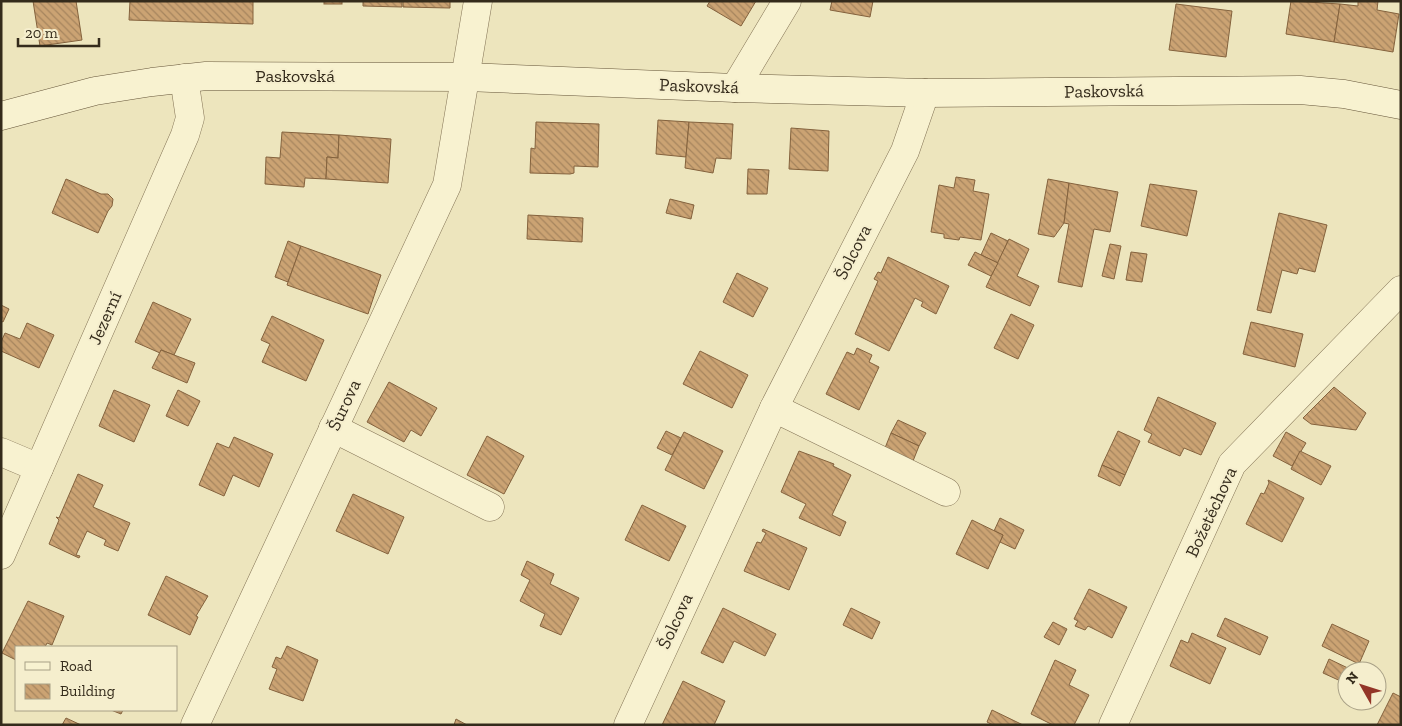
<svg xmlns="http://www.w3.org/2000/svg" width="1402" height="726" viewBox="0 0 1402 726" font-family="'Zilla Slab',serif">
<defs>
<pattern id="building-back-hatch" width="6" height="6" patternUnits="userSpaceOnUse" patternTransform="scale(1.25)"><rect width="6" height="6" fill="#cba373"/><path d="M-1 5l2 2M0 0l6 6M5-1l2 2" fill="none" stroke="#a6855e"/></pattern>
</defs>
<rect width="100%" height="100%" fill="#ede5bd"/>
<g fill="url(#building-back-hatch)" stroke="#84623d">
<path d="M33,1H76L82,40L40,46Z"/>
<path d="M130,1H253V24L129,20Z"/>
<rect x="324" y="1" width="18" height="3"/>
<path d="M363,1H402V7L363,6Z"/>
<path d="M403,1H450V8L403,7Z"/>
<path d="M710,1H756L741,26L707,6Z"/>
<path d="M832,1H873L870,17L830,10Z"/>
<path d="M1291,1L1340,4L1334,42L1286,34Z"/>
<path d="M1358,1H1378L1377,10L1399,14L1393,52L1334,42L1340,4L1358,6Z"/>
<path d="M1176,4L1232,11L1226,57L1169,50Z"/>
<path d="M658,120L689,122L686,157L656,154Z"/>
<path d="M536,122L599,124L598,167L574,166V173L570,174L530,173L531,148L535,149Z"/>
<path d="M689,122L733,124L731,159L716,158L713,173L685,168Z"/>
<path d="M791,128L829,131L828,171L789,169Z"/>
<path d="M282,132L339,135L338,158L327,157L326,179L305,178L304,187L265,184L266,157L280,158Z"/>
<path d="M339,135L391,139L388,183L326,179L327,157L338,158Z"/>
<path d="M748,169L769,170L767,194H747Z"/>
<path d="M956,177L975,180L973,191L989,194L981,240L960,237L959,240L944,238V234L931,232L939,185L954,188Z"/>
<path d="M66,179L101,194H108L113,199L112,206L108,211L98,233L52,213Z"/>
<path d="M1048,179L1069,183L1064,223L1054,237L1038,234Z"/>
<path d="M1069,183L1118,192L1110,232L1094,229L1082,287L1058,282L1069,224L1064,223Z"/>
<path d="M1150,184L1197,191L1187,236L1141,226Z"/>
<path d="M670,199L694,205L691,219L666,213Z"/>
<path d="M1279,213L1327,225L1315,272L1299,268L1297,274L1282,270L1271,313L1257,310Z"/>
<path d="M528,215L583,218L582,242L527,239Z"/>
<path d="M991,233L1008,241L998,263L981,255Z"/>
<path d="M1009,239L1029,249L1017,276L1039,286L1030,306L986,287Z"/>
<path d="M288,241L301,246L288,282L275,277Z"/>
<path d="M1110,244L1121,246L1114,279L1102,276Z"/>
<path d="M301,246L381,275L368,314L287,285Z"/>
<path d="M975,252L998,263L991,276L968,265Z"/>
<path d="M1131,252L1147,254L1142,282L1126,280Z"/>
<path d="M888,257L949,286L936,314L921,306L923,302L915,298L889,351L855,334L878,281L874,279L878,272L881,273Z"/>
<path d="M737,273L768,288L753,317L723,302Z"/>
<path d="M153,302L191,319L174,355L161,350L160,353L135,342Z"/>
<path d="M1,305L9,309L3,322L1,321Z"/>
<path d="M1011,314L1034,325L1018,359L994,348Z"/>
<path d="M272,316L324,340L306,381L262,362L270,344L261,340Z"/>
<path d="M1251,322L1303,334L1295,367L1243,354Z"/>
<path d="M27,323L54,335L39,368L1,351V342L5,333L20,339Z"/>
<path d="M857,348L872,355L869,362L879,367L859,410L826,394L847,352L854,355Z"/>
<path d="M161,350L195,363L187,383L152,368Z"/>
<path d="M700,351L748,375L732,408L683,384Z"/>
<path d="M389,382L437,408L421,436L411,430L404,442L367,422Z"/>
<path d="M1334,387L1366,413L1356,430L1311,424L1303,418Z"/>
<path d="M114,390L150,405L134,442L99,426Z"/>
<path d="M178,390L200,401L188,426L166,416Z"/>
<path d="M1158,397L1216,423L1201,455L1184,448L1180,456L1148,442L1152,434L1144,430Z"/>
<path d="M898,420L926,433L919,446L891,433Z"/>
<path d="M666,431L681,438L672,455L657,448Z"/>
<path d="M1118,431L1140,441L1125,475L1102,465Z"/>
<path d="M684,432L723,451L704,489L665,470Z"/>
<path d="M1286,432L1306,443L1292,466L1273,456Z"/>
<path d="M891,433L919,446L913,461L885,448Z"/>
<path d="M487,436L524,456L504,494L467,475Z"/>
<path d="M234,437L273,454L259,487L233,475L224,496L199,485L217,443L229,448Z"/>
<path d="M799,451L834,464L833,466L851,475L832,515L846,522L840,536L799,518L806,504L781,492Z"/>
<path d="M1300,451L1331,466L1321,485L1291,469Z"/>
<path d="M1102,465L1125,475L1120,486L1098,476Z"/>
<path d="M78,474L103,485L93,507L130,523L118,551L104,545L106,540L87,531L76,555L80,556L79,558L49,544L59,520L56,517L59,518Z"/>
<path d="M1268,480L1304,498L1282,542L1246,524L1261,493L1264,494L1269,483Z"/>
<path d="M353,494L404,517L388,554L336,531Z"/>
<path d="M642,505L686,526L669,561L625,540Z"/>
<path d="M1000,518L1024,530L1015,549L1000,542L1003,535L994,531Z"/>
<path d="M972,520L1003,535L988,569L956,554Z"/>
<path d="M763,529L807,548L789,590L744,571L757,542L761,543L766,533L762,531Z"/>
<path d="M527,561L554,574L550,584L579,598L561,635L540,626L545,614L520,601L530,580L521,575Z"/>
<path d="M166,576L208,596L196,616L198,617L190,635L148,615Z"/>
<path d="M1089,589L1127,607L1112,638L1088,626L1085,630L1075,626L1078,621L1074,619Z"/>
<path d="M28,601L64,616L52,645L47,643L45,647H16V660L2,653Z"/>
<path d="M723,608L776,634L765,656L734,641L723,663L701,653Z"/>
<path d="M851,608L880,622L872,639L843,625Z"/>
<path d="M1225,618L1268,637L1260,655L1217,636Z"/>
<path d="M1053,622L1067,629L1059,645L1044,637Z"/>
<path d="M1332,624L1369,641L1359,664L1322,646Z"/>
<path d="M1192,633L1226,648L1210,684L1170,666L1181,640L1188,643Z"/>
<path d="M287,646L318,660L303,701L269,689L277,669L272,667L276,657L281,659Z"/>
<path d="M1329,659L1352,670L1347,671L1345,683L1323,673Z"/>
<path d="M1055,660L1076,670L1069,685L1089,695L1074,725H1053L1031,714Z"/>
<path d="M683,681L725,701L714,725H662Z"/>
<path d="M1393,693L1401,697V725H1377Z"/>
<path d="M111,710H123L121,714Z"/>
<path d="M992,710L1023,725H993L987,722Z"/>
<path d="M66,718L81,725H62Z"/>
<path d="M456,719L467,725H454Z"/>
</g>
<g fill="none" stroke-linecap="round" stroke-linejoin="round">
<defs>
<g id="street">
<path d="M735,88L787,1"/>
<path d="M774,408L946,492"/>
<path d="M333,428L490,507"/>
<path d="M1,452L39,468"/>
<path d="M1,555L185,135L190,118L184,78"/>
<path d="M195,725L447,185L478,1"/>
<path d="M628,725L774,408L905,151L925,93"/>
<path d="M1113,725L1232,464L1401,290"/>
</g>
<path id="secondary" d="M1,116L95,91L152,82L206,76L466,77L735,88L925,93L1300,90L1344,94L1401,105"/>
</defs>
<use href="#street" stroke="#857557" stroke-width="29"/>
<use href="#secondary" stroke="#66563a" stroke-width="29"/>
<use href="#street" stroke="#f8f2d0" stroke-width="28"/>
<use href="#secondary" stroke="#f8f2d0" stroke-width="28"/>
</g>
<g text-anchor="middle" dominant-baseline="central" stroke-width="4" stroke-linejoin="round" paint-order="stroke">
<g font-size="18" fill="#342b1b" stroke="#f5eecd">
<text x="295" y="76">Paskovská</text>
<text transform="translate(699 86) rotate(2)">Paskovská</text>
<text transform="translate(1104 91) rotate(-1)">Paskovská</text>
<text transform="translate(853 252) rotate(-63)">Šolcova</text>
<text transform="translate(105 318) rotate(-66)">Jezerní</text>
<text transform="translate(344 405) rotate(-65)">Šurova</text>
<text transform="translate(1211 512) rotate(-65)">Božetěchova</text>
<text transform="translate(675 621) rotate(-65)">Šolcova</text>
</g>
</g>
<rect width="1402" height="726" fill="none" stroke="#342b1b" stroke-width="5"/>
<rect x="15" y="646" width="162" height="65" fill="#f5eecd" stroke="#a8a086"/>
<rect x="25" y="662" width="25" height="8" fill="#f8f2d0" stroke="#a8a086"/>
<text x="60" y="671" font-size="15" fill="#342b1b">Road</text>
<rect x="25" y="684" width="25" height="15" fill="url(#building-back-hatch)" stroke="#a8a086"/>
<text x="60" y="696" font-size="15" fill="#342b1b">Building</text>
<g transform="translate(1362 686) rotate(309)"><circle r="24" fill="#f5eecd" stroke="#a8a086"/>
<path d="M0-4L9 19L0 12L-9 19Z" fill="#933527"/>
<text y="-8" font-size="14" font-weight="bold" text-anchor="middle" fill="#342b1b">N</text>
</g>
<path d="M18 38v8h81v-8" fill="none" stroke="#342b1b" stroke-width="2.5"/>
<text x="25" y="38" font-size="15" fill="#342b1b" stroke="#f5eecd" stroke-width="4" paint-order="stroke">20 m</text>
</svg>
